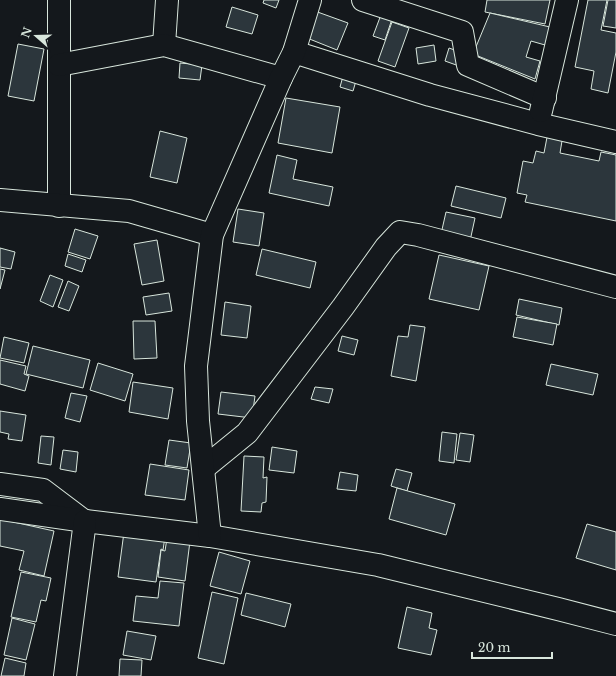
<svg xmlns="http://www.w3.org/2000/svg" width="616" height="676" viewBox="0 0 616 676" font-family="'Libre Baskerville',serif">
<rect width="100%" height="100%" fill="#14181c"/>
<g fill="#2c363c" stroke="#d8e6dc">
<path d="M264,0H279L276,8L263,3Z"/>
<path d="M487,0H550L545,24L485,12Z"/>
<path d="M588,0H607L601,30L616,33V52L608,93L591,89L594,71L575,67Z"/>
<path d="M608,0H616V28L603,26Z"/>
<path d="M232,7L258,15L252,34L226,27Z"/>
<path d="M312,10L348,23L337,50L302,36Z"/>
<path d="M382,12L393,16L385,40L373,36Z"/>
<path d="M490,13L550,27L545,45L531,41L526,57L540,61L535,79L473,54Z"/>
<path d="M392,22L409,28L395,67L378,61Z"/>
<path d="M18,44L44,49L34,101L8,96Z"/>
<path d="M434,45L436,61L418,64L416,48Z"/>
<path d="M449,48L463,53L459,66L445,61Z"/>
<path d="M180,63L202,65L200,80L179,78Z"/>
<path d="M345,69L358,74L353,91L340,87Z"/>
<path d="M286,98L340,107L332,153L278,143Z"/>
<path d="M160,131L187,138L177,183L150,177Z"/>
<path d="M548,132L563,135L560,153L599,161L601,152L616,155V221L525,202L527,195L517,193L523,161L533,163L536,151L544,153Z"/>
<path d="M277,155L297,160L293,179L333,187L329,206L269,193Z"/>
<path d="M456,186L506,198L501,218L451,206Z"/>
<path d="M238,209L264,213L259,246L233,242Z"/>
<path d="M446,212L475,218L470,241L441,234Z"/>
<path d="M75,229L98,236L90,259L68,252Z"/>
<path d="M157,240L164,281L142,285L134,244Z"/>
<path d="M0,248L15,252L11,269L0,267Z"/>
<path d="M262,249L316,262L310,288L256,275Z"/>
<path d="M68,254L86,260L82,272L65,266Z"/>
<path d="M439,255L489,266L479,310L429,299Z"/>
<path d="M0,269L5,270L0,289Z"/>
<path d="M50,275L63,280L53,307L40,301Z"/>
<path d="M68,281L79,286L69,311L58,307Z"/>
<path d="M169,293L172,311L146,315L143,297Z"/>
<path d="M519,299L562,308L559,325L516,315Z"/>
<path d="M225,302L251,306L247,338L221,335Z"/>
<path d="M517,317L557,324L553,345L513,337Z"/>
<path d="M133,321H155L157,358L134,359Z"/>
<path d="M410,325L425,327L416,381L391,376L398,336L408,337Z"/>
<path d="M342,336L358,340L354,355L338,351Z"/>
<path d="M4,337L29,343L24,363L0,358Z"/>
<path d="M33,346L90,360L83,388L26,374Z"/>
<path d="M0,360L26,366L24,374L29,376L25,391L0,384Z"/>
<path d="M98,363L133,374L125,401L90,390Z"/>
<path d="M551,364L598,374L593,395L546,385Z"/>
<path d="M133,382L173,388L168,419L129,412Z"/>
<path d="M315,387L333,389L329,403L311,399Z"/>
<path d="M221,392L255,396L252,418L218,414Z"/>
<path d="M71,393L87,396L80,422L65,418Z"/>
<path d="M0,411L26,415L22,441L8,439L9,434L0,432Z"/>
<path d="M442,432L457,434L454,463L439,461Z"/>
<path d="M460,433L474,435L470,462L456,460Z"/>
<path d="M41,436L54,437L51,465L38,463Z"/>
<path d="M169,440L191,443L187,468L165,465Z"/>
<path d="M272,447L297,451L294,473L269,470Z"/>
<path d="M63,450L78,452L76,472L60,469Z"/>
<path d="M244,456L264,457L263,478L267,477L266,502L262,503L261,512L241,511Z"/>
<path d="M150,464L189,470L185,500L145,495Z"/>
<path d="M396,469L412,473L407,491L391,486Z"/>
<path d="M340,472L358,475L356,491L337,489Z"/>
<path d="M397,488L455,504L446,535L389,519Z"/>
<path d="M0,519L54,531L44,576L19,570L24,551L0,546Z"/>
<path d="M587,524L616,532V570L576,558Z"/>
<path d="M124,532L165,537L163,550L161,549L156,582L118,577Z"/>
<path d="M167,538L190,541L185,581L158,577L161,550L165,551Z"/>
<path d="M219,552L250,561L241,594L210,586Z"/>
<path d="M21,572L51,578L46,601L41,600L36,622L11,617Z"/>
<path d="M160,581L184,583L179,626L133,621L136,596L158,598Z"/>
<path d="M212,592L238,598L224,664L198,658Z"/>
<path d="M246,593L291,604L285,627L241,615Z"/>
<path d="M407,607L432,613L429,628L437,630L431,655L398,648Z"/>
<path d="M12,618L35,624L26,660L4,655Z"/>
<path d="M127,631L156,636L151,660L123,655Z"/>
<path d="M5,658L26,663L24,676H1Z"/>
<path d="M120,659L142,660L141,676H119Z"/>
</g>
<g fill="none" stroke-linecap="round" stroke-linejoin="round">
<defs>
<g id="street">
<path d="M59,0V206"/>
<path d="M363,0L462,32L468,65L545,98"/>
<path d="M164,45L167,0"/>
<path d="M294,52L430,95L538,124L616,142"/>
<path d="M59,65L164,45L281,78"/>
<path d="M541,111L567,0"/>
<path d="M0,200L129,211L212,235"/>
<path d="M204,468L247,433L343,307L386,247L400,232L418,235L616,287"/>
<path d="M0,484L43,490L84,521"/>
<path d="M0,509L85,521L210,536L378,565L558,609L616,624"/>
<path d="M210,536L198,421L196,366L212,235L281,78L294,52L310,0"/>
<path d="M65,676L85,521"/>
</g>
</defs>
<use href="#street" stroke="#d8e6dc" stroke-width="24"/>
<use href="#street" stroke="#14181c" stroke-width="22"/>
</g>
<g transform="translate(36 36) rotate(290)" stroke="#14181c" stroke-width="3" paint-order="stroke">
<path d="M0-3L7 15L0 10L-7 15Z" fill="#d8e6dc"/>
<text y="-6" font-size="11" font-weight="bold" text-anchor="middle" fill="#d8e6dc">N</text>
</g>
<path d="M472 652v6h80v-6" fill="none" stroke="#d8e6dc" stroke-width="2"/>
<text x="478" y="652" font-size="12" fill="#d8e6dc" stroke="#14181c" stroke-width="3" paint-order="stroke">20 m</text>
</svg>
